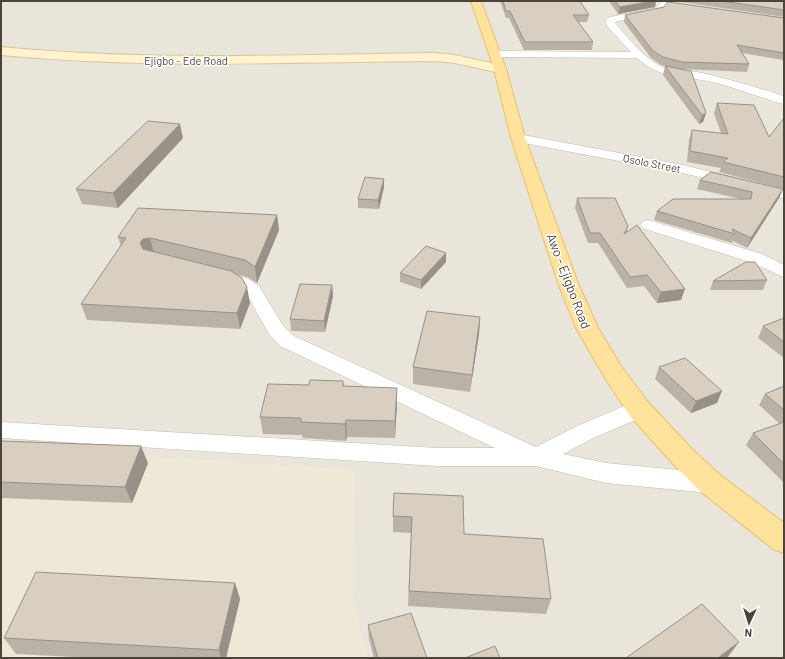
<svg xmlns="http://www.w3.org/2000/svg" width="785" height="659" viewBox="0 0 785 659" font-family="Barlow,sans-serif">
<rect width="100%" height="100%" fill="#f6f3ec"/>
<rect fill="#eae5da" x="1" y="1" width="783" height="657"/>
<path fill="#efe8d6" d="M1,446L355,470L353,601L368,658H1Z"/>
<g fill="none" stroke-linecap="round" stroke-linejoin="round">
<defs>
<g id="minor">
<path d="M664,1L668,4L662,12L615,22L616,24C629,39 643,57 660,66C672,72 688,70 702,73C730,79 757,88 784,96V104C761,98 739,89 717,83C686,75 662,81 637,58L494,57L489,54L494,51L631,52L608,27L605,20L610,17L656,8L661,2Z"/>
<path d="M518,134L683,165L784,190V198L683,173L513,141L512,138L513,135Z"/>
<path d="M648,220L762,254L784,265V277L750,262L642,228L640,225L642,222Z"/>
<path d="M222,272L247,278L259,286L283,326L294,336L536,447L575,427L631,403L639,401L647,403L650,409L647,415L591,439L563,454L606,463L710,473L718,476L722,483L718,490L710,493L606,483L536,466H437L1,438V422L437,448H495L280,346L269,334L246,293L235,286L216,281L213,277L216,273Z"/>
</g>
<path id="secondary" d="M1,47C146,61 290,55 435,53L455,55L504,66L506,69L504,72L500,73L455,63L435,61C289,62 146,69 1,55Z"/>
<path id="primary" d="M471,1H481L506,69L525,138L578,283L598,328L621,366L648,402L693,450L720,475L784,523V553L773,549L700,491L675,466L630,416L605,378L576,328L558,283L511,138L494,69Z"/>
</defs>
<use href="#minor" stroke="#c2bbae" stroke-width="1"/>
<use href="#secondary" stroke="#d6c79b" stroke-width="2"/>
<use href="#primary" stroke="#e6c16a" stroke-width="2"/>
<use href="#minor" fill="#fff" fill-rule="evenodd"/>
<use href="#secondary" fill="#fff3cd" fill-rule="evenodd"/>
<use href="#primary" fill="#ffe39c" fill-rule="evenodd"/>
</g>
<g fill="#bab2a6">
<path d="M500,1H580L589,15L587,22H578L593,42L592,50H524L509,18H506Z"/>
<path d="M609,1H656L655,7L618,14Z"/>
<path d="M674,1H784V17Z"/>
<path d="M625,15L784,18V58L783,60L742,53L749,64L747,72L682,69L706,113L703,122L699,124L663,75L665,66L674,68L661,65L651,58L624,22Z"/>
<path d="M717,103L769,137L784,118V189L719,172L721,168L687,162L689,140L692,130L721,133L714,113Z"/>
<path d="M183,138L118,208L82,204L76,189Z"/>
<path d="M700,180L783,189L779,198L747,248L733,241L732,243L654,220L657,211L741,199L697,189Z"/>
<path d="M384,187L379,209L358,208V199Z"/>
<path d="M577,198L628,226L627,232L681,300L657,303L644,286L627,288L598,243H588L575,208Z"/>
<path d="M277,215L279,230L257,283L247,277L235,274L250,303L240,329L87,320L81,304L121,246L118,237Z"/>
<path d="M446,253V262L421,289L400,282V273Z"/>
<path d="M767,280L763,290H710L713,281Z"/>
<path d="M332,285L333,296L325,332L291,331L290,319Z"/>
<path d="M480,317L479,334L470,392L413,384V367Z"/>
<path d="M784,318V358L758,338L763,326Z"/>
<path d="M659,367L717,403L691,413L655,379Z"/>
<path d="M343,381L344,386L397,405L395,438L347,437L346,441L303,438L302,435L263,434L260,417L309,385Z"/>
<path d="M784,386V481L783,482L746,445L753,433L780,424L759,405L765,394Z"/>
<path d="M1,441L148,463L132,503L1,498Z"/>
<path d="M394,493L464,534L551,599L546,614L408,606L411,533L393,532V516Z"/>
<path d="M235,583L240,599L226,658H94L16,654L4,638Z"/>
<path d="M368,625L427,658H374L369,639Z"/>
</g>
<g fill="#979187">
<path d="M653,1H656L655,7L618,14L620,7Z"/>
<path d="M706,113L703,122L699,124L702,115Z"/>
<path d="M180,124L183,138L118,208L113,193Z"/>
<path d="M384,179V187L379,209L378,200Z"/>
<path d="M783,189L779,198L747,248L751,238Z"/>
<path d="M277,215L279,230L257,283L255,267Z"/>
<path d="M150,238L154,254L145,259L140,243L143,239Z"/>
<path d="M446,253V262L421,289V280Z"/>
<path d="M332,285L333,296L325,332L324,321Z"/>
<path d="M247,287L250,303L240,329L237,313Z"/>
<path d="M685,289L681,300L657,303L661,292Z"/>
<path d="M480,317L479,334L470,392L472,375Z"/>
<path d="M397,388V405L395,438V421Z"/>
<path d="M722,391L717,403L691,413L696,401Z"/>
<path d="M346,420L347,437L346,441L345,424Z"/>
<path d="M141,446L148,463L132,503L125,487Z"/>
<path d="M235,583L240,599L226,658H221L219,650Z"/>
<path d="M739,642L727,658H718Z"/>
</g>
<g fill="#d8cfc1" stroke="#979187">
<path d="M503,1H580L589,15H573L593,42H525L510,11H506Z"/>
<path d="M615,1H653L620,7Z"/>
<path d="M721,1H784V10Z"/>
<path d="M668,2L784,18V53L737,45L749,64L682,62L663,57L653,51L625,15L664,7Z"/>
<path d="M665,66L691,71L706,113L702,115Z"/>
<path d="M717,103L754,105L769,137L784,118V177L723,162L728,158L690,151L692,130L728,134Z"/>
<path d="M148,121L180,124L113,193L76,189Z"/>
<path d="M711,172L783,189L751,238L732,229L735,234L657,211L673,199H751L752,192L700,180Z"/>
<path d="M365,177L384,179L378,200L358,199Z"/>
<path d="M577,198H615L628,226L624,234L637,225L685,289L661,292L647,275L630,277L600,233H590Z"/>
<path d="M138,208L277,215L255,267L245,260L150,238L143,239L140,243L143,249L231,271L242,278L247,287L237,313L81,304L126,238L118,237Z"/>
<path d="M426,246L446,253L421,280L400,273Z"/>
<path d="M746,262H755L767,280L713,281Z"/>
<path d="M300,284L332,285L324,321L290,319Z"/>
<path d="M427,311L480,317L472,375L413,367Z"/>
<path d="M784,318V342L763,326Z"/>
<path d="M685,358L722,391L696,401L659,367Z"/>
<path d="M310,380L343,381V386L397,388L395,421L346,420L345,424L301,422V418L260,417L268,384L309,385Z"/>
<path d="M784,386V410L765,394Z"/>
<path d="M784,422V464L753,433Z"/>
<path d="M1,441L141,446L125,487L1,482Z"/>
<path d="M394,493L463,496L464,534L543,539L551,599L409,591L412,517L393,516Z"/>
<path d="M36,572L235,583L219,650L4,638Z"/>
<path d="M702,604L739,642L718,658H626Z"/>
<path d="M411,613L427,658H378L368,625Z"/>
<path d="M495,646L500,658H465Z"/>
</g>
<g text-anchor="middle" dominant-baseline="central" stroke-width="3" stroke-linejoin="round" paint-order="stroke">
<g font-size="11" fill="#4b4439" stroke="#fff">
<text x="186" y="60">Ejigbo - Ede Road</text>
<text transform="translate(652 163) rotate(11)">Osolo Street</text>
</g>
<g font-size="13" fill="#4b4439" stroke="#fff">
<text transform="translate(569 281) rotate(69)">Awo - Ejigbo Road</text>
</g>
</g>
<rect width="785" height="659" fill="none" stroke="#4b4439" stroke-width="4"/>
<g transform="translate(749 623) rotate(184)" stroke="#ffffff" stroke-width="3" paint-order="stroke">
<path d="M0-3L7 15L0 10L-7 15Z" fill="#4b4439"/>
<text y="-6" font-size="11" font-weight="bold" text-anchor="middle" fill="#4b4439">N</text>
</g>
</svg>
